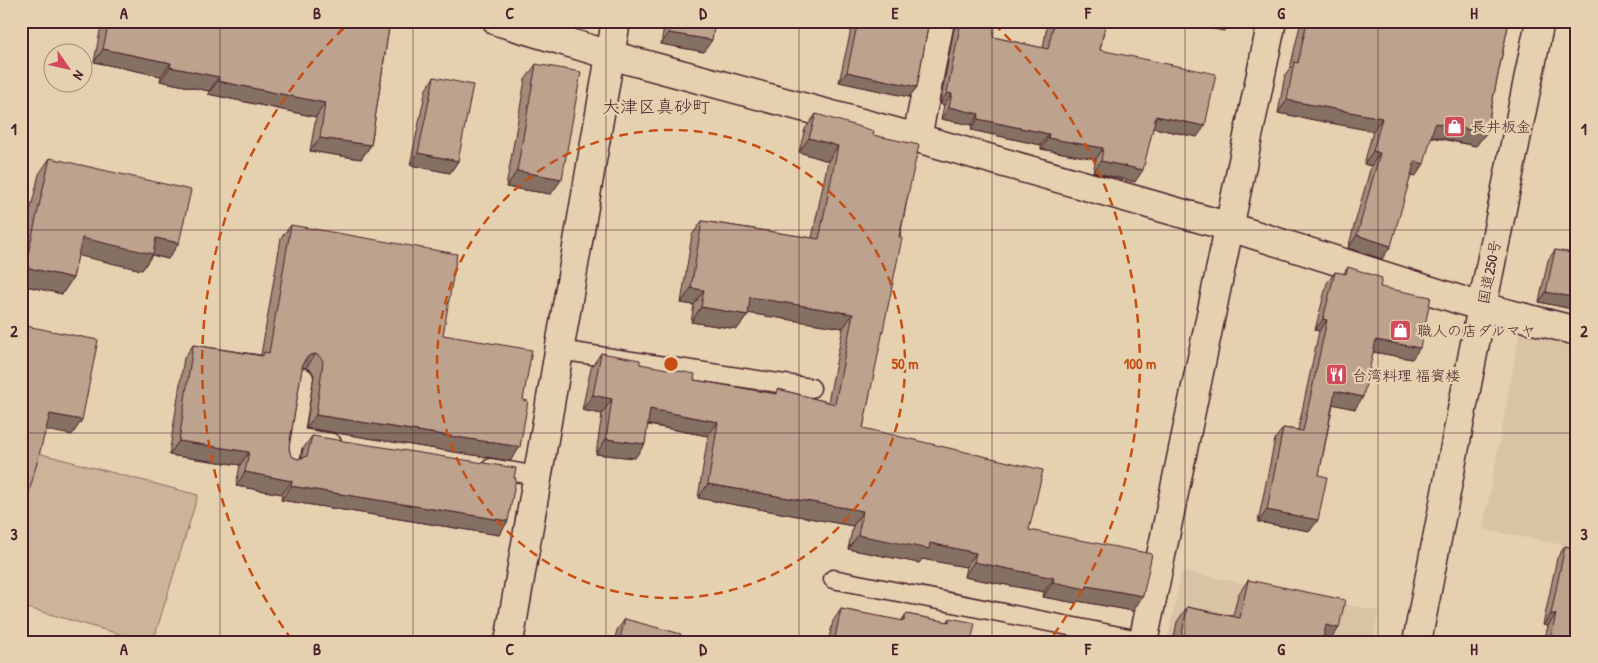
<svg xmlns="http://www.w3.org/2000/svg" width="1598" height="663" viewBox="0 0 1598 663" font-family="'Patrick Hand','Klee One',sans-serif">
<rect width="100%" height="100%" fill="#e5d1af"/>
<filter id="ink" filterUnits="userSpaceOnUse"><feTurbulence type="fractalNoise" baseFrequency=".02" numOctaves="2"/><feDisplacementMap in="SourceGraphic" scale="10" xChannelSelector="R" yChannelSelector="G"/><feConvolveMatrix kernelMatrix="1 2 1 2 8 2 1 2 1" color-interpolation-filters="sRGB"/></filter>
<g filter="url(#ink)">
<g fill="#d9c3a5">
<path d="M1520,331L1577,345V548L1483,529Z"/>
<path d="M1182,571L1379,611L1373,642H1167Z"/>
</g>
<path fill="#ccb499" stroke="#8b6a62" d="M34,452L198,495L153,642H147L21,606V498Z"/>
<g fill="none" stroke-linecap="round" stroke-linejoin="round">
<defs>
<g id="service">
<path d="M559,350L811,388"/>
<path d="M294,437L332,443"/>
<path d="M290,462L304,378"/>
<path d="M491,468L538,476"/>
<path d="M833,579L1144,641"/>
</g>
<g id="minor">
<path d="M497,21L610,55L917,138L1230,227L1482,307L1577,331"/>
<path d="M917,138L940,21"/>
<path d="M509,642L616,21"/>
<path d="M1143,642L1272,21"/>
</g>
<path id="trunk" d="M1417,642L1482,307L1540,21"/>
</defs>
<use href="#service" stroke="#4a1f2b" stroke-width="21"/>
<use href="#minor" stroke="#4a1f2b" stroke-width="31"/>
<use href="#trunk" stroke="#4a1f2b" stroke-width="31"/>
<use href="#service" stroke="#e5d1af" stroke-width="18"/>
<use href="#minor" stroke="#e5d1af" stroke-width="28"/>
<use href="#trunk" stroke="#e5d1af" stroke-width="28"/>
</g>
<g fill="#a38b79" stroke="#4a1f2b">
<path d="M102,21H390L371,145L361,159L310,151L316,117L208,94L209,91L160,81L161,76L94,62Z"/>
<path d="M665,21H715L704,52L661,44Z"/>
<path d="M853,21H929L917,87L909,97L839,82Z"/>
<path d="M960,21H976L993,37L1043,48L1048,21H1106L1100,50L1197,137L1153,128L1135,182L1093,172L1096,159L1041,149V145L971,130L972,125L941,119L944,105L940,104L954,29Z"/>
<path d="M1301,21H1509L1486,133L1476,146L1431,137L1415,177L1411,176L1382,259L1348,248L1371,166L1364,164L1373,131L1278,113L1285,75L1290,68Z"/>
<path d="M536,64L551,194L506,187L525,80Z"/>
<path d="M434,77L458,161L450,173L410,165L426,89Z"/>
<path d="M816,114L873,135L908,195L863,428L1029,530L1133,611L1078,601L1076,603L1043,597L1044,592L964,577L966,567L922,559L919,563L848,549L853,526L698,498L708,436L648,425L635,458L596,454L602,414L582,410L591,368L601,353L694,380L775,394L778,389L828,402L843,328L748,313V315L737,329L691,322L694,305L681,303L692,235L702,221L812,238L828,161L799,152L805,129Z"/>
<path d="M50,158L168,259L152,255L142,270L78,255L73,278L62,294L21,285V250L39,174Z"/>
<path d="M291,225L443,335L523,400L520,447L510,461L306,428L314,375L311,370L306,368H302L289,447L290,453L293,457L298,459L301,458L303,449L312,436L508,521L499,535L281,500L282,494L236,486L240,465L169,455L184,358L193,345L261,355L281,238Z"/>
<path d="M1555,250L1577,254V310L1539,302L1548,260Z"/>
<path d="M1348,267L1380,287L1412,359L1373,352L1355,409L1333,404L1319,475L1310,531L1258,522L1275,439L1283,428L1298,430L1319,331L1315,330L1327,283L1335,272L1343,274Z"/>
<path d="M1577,534V642H1544L1548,626L1543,625L1557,558L1565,546L1574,548Z"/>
<path d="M1248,580L1329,642H1173L1177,622L1187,607L1233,616L1238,595Z"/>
<path d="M841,609L901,621L906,614L947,622L950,618L971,642H828L833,621Z"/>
<path d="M625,619L678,642H614L617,630Z"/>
</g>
<g fill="#847163" stroke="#4a1f2b">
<path d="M1184,21H1231L1224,31L1183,23Z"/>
<path d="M669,33L712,40L704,52L661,44Z"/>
<path d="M103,49L171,63L161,76L94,62Z"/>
<path d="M170,67L219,77L209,91L160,81Z"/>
<path d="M847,72L917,87L909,97L839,82Z"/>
<path d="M218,81L325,103L316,117L208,94Z"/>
<path d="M947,93L952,94L944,105L940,104Z"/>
<path d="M1287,100L1382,118L1373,131L1278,113Z"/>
<path d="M949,107L979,114L972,125L941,119Z"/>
<path d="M1156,116L1205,126L1197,137L1149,127Z"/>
<path d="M978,119L1049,134L1041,145L971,130Z"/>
<path d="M1435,123L1486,133L1476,146L1426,135Z"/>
<path d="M320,138L371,145L361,159L310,151Z"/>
<path d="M809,138L838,146L828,161L799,152Z"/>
<path d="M1048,138L1103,148L1096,159L1041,149Z"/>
<path d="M1373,151L1380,153L1371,166L1364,164Z"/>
<path d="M418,153L458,161L450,173L410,165Z"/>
<path d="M1101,161L1143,170L1135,182L1093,172Z"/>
<path d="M1415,161L1424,164L1415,177L1406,174Z"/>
<path d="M517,171L562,179L551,194L506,187Z"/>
<path d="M1357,235L1391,246L1382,259L1348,248Z"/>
<path d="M82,238H156L179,243L168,259L152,255L142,270L71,254Z"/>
<path d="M25,267L73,278L62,294L21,285V273Z"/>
<path d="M691,288L704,290L694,305L681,303Z"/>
<path d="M1546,292L1577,298V310L1539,302Z"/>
<path d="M750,297L853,314L843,328L740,312Z"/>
<path d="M701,307L748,315L737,329L691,322Z"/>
<path d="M1323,319L1327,320L1319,331L1315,330Z"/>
<path d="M1376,340L1420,348L1412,359L1368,351Z"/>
<path d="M316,354L306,368H301L306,358L310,355Z"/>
<path d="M1335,391L1363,397L1355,409L1327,403Z"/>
<path d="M593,395L612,399L602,414L582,410Z"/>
<path d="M650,409L718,422L708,436L640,423Z"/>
<path d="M50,414L82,420L72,435L40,429Z"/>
<path d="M316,415L520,447L510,461L306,428Z"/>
<path d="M606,439L645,444L635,458L596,454Z"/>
<path d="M179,441L249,452L240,465L169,455Z"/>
<path d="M245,472L292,481L282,494L236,486Z"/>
<path d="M708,484L863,511L853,526L698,498Z"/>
<path d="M291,486L508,521L499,535L281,500Z"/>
<path d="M1267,510L1318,520L1310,531L1258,522Z"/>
<path d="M858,535L930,543L976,553L966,567L922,559L919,563L848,549Z"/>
<path d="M974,562L1054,578L1044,592L964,577Z"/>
<path d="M1053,582L1087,586L1143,596L1133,611L1078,601L1076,603L1043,597Z"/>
<path d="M1551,614H1556L1548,626L1543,625Z"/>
<path d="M1326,625L1339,628L1329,642H1324L1315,640Z"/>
</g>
<g fill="#bda28d" stroke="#4a1f2b">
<path d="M109,21H390L371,145L320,138L325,103L218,81L219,77L170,67L171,63L103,49Z"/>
<path d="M671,21H715L712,40L669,33Z"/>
<path d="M858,21H929L917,87L847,72Z"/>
<path d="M961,21H976L995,25L993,37L1048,49L1054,21H1106L1100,50L1216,74L1205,126L1156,116L1143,170L1101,161L1103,148L1048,138L1049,134L978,119L979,114L949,107L952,94L947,93Z"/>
<path d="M1307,21H1509L1486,133L1435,123L1424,164L1415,161L1391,246L1357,235L1380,153L1373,151L1382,118L1287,100L1294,62L1298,63Z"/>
<path d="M536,64L581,72L562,179L517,171Z"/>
<path d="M434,77L473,85L458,161L418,153Z"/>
<path d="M816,114L874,131L873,135L919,145L908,195L899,237L902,238L863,428L1043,470L1029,530L1152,554L1143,596L1087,586L1086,589L1053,582L1054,578L974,562L976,553L930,543L929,549L858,535L863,511L708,484L718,422L650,409L645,444L606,439L612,399L593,395L601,353L640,360V364L695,374L694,380L777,394L778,389L835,404L853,314L750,297L748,315L701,307L704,290L691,288L702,221L819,239L838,146L809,138Z"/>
<path d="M50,158L191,190L179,243L156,238L153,254L82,238L73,278L25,267Z"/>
<path d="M291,225L457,254L443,335L532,350L523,400L528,401L520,447L316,415L323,361L320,357L316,354L310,355L306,358L303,363L289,447L290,453L293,457L298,459L307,456L312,436L516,468L514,478H516L508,521L291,486L292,481L245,472L249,452L179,441L193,345L263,356L264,352L269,353Z"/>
<path d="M1555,250L1577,254V298L1546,292Z"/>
<path d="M1348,267L1382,278L1380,287L1431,297L1420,348L1376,340L1363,397L1335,391L1319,475L1327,477L1318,520L1267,510L1283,428L1303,431L1327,320L1323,319L1335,272L1346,274Z"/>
<path d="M21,325L98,340L82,420L50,414L21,522Z"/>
<path d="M1565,546L1577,549V642H1550L1556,614H1551Z"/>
<path d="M1248,580L1345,600L1339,628L1326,625L1322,642H1189L1181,640L1187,607L1240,618Z"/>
<path d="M841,609L904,621L906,614L949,622L950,618L975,623L971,642H834Z"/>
<path d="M625,619L681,634L678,642H619Z"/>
<path d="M1051,638L1069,642H1050Z"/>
<path d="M532,639L542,642H531Z"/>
</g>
</g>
<path fill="none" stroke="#4a1f2b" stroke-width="1" stroke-opacity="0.55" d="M220,21V642M413,21V642M606,21V642M799,21V642M992,21V642M1185,21V642M1378,21V642M21,230H1577M21,433H1577"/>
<g fill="none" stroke="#c84d12" stroke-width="2.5" stroke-dasharray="9 6">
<circle cx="671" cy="364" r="234"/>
<path d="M292 640A469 469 0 0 1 348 24M994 24A469 469 0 0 1 1050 640"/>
</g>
<defs>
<symbol id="shop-square" viewBox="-11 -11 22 22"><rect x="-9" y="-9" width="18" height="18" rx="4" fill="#d1495b" stroke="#e5d1af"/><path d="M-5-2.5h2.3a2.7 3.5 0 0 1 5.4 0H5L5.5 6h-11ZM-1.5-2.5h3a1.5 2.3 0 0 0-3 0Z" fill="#fff"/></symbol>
<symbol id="restaurant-square" viewBox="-11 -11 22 22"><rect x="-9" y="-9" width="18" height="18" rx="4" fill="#d1495b" stroke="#e5d1af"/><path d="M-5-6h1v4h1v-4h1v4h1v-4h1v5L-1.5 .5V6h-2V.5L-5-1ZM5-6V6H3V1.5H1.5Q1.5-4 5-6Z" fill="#fff"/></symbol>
</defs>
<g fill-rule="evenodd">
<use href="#shop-square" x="1442" y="114" width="25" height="25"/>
<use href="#shop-square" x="1388" y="318" width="25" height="25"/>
<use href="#restaurant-square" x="1324" y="362" width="25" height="25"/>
</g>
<g text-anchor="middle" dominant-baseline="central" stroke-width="4.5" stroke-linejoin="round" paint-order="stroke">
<g font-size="15" fill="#4a1f2b" stroke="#e5d1af" text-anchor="start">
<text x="1471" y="126">長井板金</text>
<text x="1417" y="330">職人の店ダルマヤ</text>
<text x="1352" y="375">台湾料理 福賓楼</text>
</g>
<g font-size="15" fill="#4a1f2b" stroke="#e5d1af">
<text transform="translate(1489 272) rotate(-79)">国道250号</text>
</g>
<g font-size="18" fill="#4a1f2b" stroke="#e5d1af">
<text x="656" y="106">大津区真砂町</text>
</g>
</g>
<circle cx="671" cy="364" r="8" fill="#c84d12" stroke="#e5d1af" stroke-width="2.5"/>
<g font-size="15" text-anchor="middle" font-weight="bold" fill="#c84d12" stroke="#e5d1af" stroke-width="4.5" stroke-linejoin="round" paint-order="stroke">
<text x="905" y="369">50 m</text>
<text x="1140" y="369">100 m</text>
</g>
<rect width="1598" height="663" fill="none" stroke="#e5d1af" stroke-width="55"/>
<g transform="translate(68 68) rotate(124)"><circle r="24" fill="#e5d1af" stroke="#a78a7a"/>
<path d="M0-4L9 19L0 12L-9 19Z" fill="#d1495b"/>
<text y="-8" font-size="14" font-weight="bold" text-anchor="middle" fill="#4a1f2b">N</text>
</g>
<rect x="28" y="28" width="1542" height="608" fill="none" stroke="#4a1f2b" stroke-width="2"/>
<g font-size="16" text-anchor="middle" font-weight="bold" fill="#4a1f2b">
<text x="124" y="19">A</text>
<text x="317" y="19">B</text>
<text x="510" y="19">C</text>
<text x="703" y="19">D</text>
<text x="895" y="19">E</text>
<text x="1088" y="19">F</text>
<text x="1281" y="19">G</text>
<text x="1474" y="19">H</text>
<text x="14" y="135">1</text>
<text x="1584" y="135">1</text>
<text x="14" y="337">2</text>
<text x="1584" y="337">2</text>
<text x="14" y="540">3</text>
<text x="1584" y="540">3</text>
<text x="124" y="655">A</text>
<text x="317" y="655">B</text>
<text x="510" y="655">C</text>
<text x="703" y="655">D</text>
<text x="895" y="655">E</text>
<text x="1088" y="655">F</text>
<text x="1281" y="655">G</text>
<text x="1474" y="655">H</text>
</g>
</svg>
